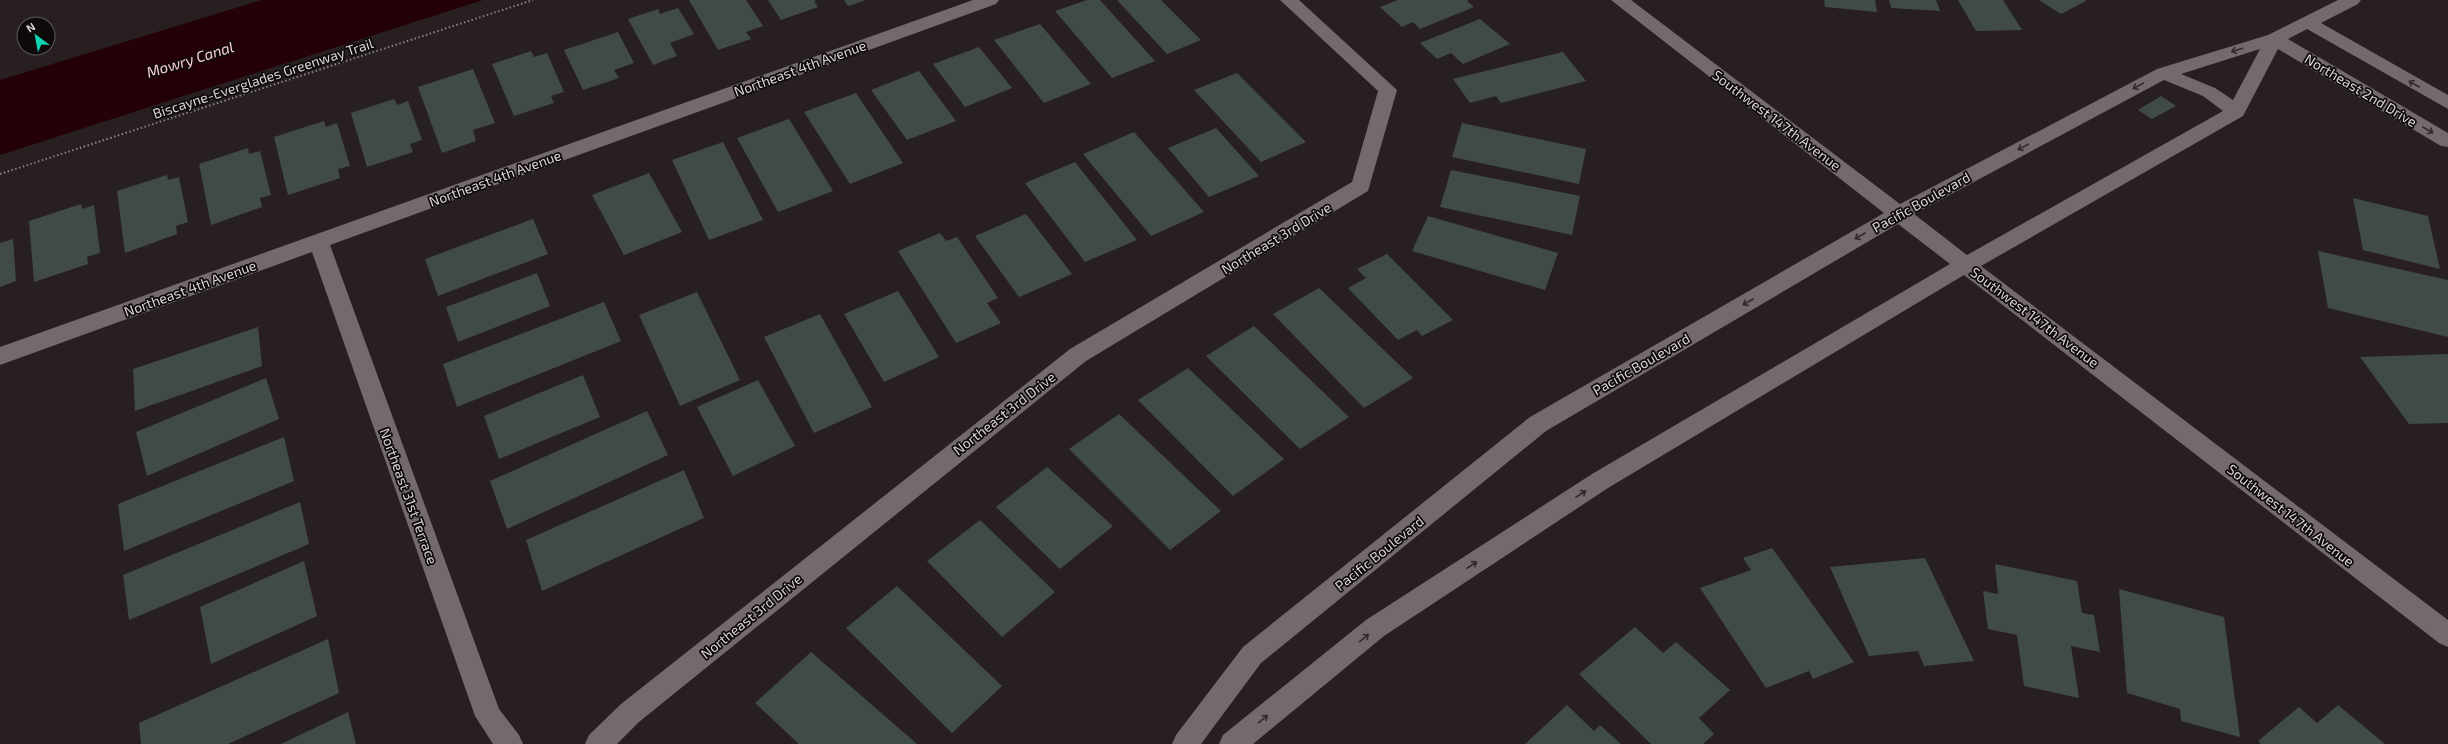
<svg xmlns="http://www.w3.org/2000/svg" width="2448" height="744" viewBox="0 0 2448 744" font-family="'Exo 2',sans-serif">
<rect width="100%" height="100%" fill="#281f20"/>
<path fill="#240109" d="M262,0H483L0,155V80Z"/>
<g fill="#404b48">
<path d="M689,0H746L763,26L746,32L751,39L718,50Z"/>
<path d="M768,0H817L814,1L818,7L781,20Z"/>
<path d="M844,0H866L848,6Z"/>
<path d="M1087,0H1100L1155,61L1112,78L1055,11Z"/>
<path d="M1117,0H1161L1201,40L1167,54Z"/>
<path d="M1398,0H1469L1467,1L1474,7L1420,29L1413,22L1402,27L1380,7Z"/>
<path d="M1824,0H1875L1877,12L1825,7Z"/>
<path d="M1889,0H1936L1940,11L1891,8Z"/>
<path d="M1958,0H2003L2022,30L1976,31Z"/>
<path d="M2039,0H2084L2086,1L2061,14Z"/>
<path d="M678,8L694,34L670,43L677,56L653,65L628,19L658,9L660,14Z"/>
<path d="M1480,19L1510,44L1463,64L1451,53L1437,59L1420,43Z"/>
<path d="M1040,24L1091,84L1044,103L994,40Z"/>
<path d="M618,32L634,63L614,70L619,78L583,90L564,50Z"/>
<path d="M979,47L1012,88L965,107L933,64Z"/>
<path d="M531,51L534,57L547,53L564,92L551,96L554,103L514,116L492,64Z"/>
<path d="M1563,52L1586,81L1501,103L1496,96L1470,103L1453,79Z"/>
<path d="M473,69L495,123L473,130L476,141L442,153L418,87Z"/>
<path d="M919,71L956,121L907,140L871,90Z"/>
<path d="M1237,73L1306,142L1261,162L1194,90Z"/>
<path d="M856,93L903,163L850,184L804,112Z"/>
<path d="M2161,96L2176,106L2152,119L2138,110Z"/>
<path d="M394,99L397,105L408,101L422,140L410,144L413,152L367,167L351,113Z"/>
<path d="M789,119L833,191L778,212L737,138Z"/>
<path d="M324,121L326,127L337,123L350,166L338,169L340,178L288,195L274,137Z"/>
<path d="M1462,123L1586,149L1579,184L1452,157Z"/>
<path d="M1216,128L1259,176L1209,197L1168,148Z"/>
<path d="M1134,132L1204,212L1151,236L1083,154Z"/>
<path d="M723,142L763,220L709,240L672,160Z"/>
<path d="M248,148L249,154L260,151L271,195L260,198L262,207L211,225L199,164Z"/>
<path d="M1075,162L1137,240L1085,262L1025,183Z"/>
<path d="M1451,170L1580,196L1572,235L1440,207Z"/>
<path d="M649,173L682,232L624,255L592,195Z"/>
<path d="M167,175L168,180L179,177L188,222L176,226L177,234L125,253L117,191Z"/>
<path d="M2353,198L2428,216L2440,269L2363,250Z"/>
<path d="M81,204L82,209L94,205L100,253L87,257L88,264L34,282L29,221Z"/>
<path d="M1026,214L1072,274L1019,297L975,236Z"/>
<path d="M1428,216L1558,253L1545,290L1412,251Z"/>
<path d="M533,219L548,254L438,296L425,259Z"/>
<path d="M940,233L946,241L957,237L998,298L987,303L1001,323L956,343L898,251Z"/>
<path d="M13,239L16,281L0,287V243Z"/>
<path d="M2318,251L2448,280V337L2328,308Z"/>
<path d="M1387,254L1453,320L1422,336L1417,330L1398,340L1348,288L1366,278L1357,269Z"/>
<path d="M537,273L550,306L458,342L446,307Z"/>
<path d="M1319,288L1389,355L1413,378L1364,408L1273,314Z"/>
<path d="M898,291L939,357L884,382L844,314Z"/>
<path d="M697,292L740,380L680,406L639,315Z"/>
<path d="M604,302L621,341L457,407L443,364Z"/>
<path d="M820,314L872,407L814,433L764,337Z"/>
<path d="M1254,326L1320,389L1349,417L1300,449L1206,356Z"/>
<path d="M258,327L262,366L135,411L133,369Z"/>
<path d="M2448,354V423L2409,424L2360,357Z"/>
<path d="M1188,368L1284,459L1233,496L1138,400Z"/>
<path d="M583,375L600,417L499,459L484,416Z"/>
<path d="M266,378L279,419L147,476L136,432Z"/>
<path d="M758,380L795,446L733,476L697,407Z"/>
<path d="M647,411L668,455L507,529L490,481Z"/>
<path d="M1119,414L1221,511L1170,550L1069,449Z"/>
<path d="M284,437L294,481L124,551L118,504Z"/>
<path d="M1047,467L1113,526L1060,569L996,507Z"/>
<path d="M684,470L704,518L542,591L526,540Z"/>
<path d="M300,502L309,544L129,620L123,575Z"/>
<path d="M980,520L1055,592L1002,637L927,561Z"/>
<path d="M1772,548L1854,662L1813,679L1809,671L1766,688L1700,588L1751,570L1743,558Z"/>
<path d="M1925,558L1974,661L1924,666L1918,651L1869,656L1830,567Z"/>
<path d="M304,561L317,616L211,664L200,607Z"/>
<path d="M1995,564L2077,581L2082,613L2094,615L2100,652L2071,646L2079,698L2024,686L2017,635L1988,629L1983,591L1998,594Z"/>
<path d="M897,586L1002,686L952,733L846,628Z"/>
<path d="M2119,589L2224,617L2240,737L2181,721L2180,709L2127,693Z"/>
<path d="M1635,627L1663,653L1676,642L1730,690L1699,718L1714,734L1703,744H1651L1579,674Z"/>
<path d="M328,639L339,693L228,744H141L139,723Z"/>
<path d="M811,652L917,744H799L755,703Z"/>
<path d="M1567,705L1594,731L1600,725L1621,744H1525Z"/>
<path d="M2338,705L2385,744H2261L2258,741L2299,707L2317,723Z"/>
<path d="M348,712L356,744H281Z"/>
</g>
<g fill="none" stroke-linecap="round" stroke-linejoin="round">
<path stroke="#8a8283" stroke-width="2" stroke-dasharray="1.5 2.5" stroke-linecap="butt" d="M0,174L533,0"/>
<g fill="#74696b" fill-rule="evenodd">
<path d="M973,0H999L996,4L330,245L499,709L519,735L523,744H493L475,716L312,252L0,365V347Z"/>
<path d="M1280,0H1299L1397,90L1368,191L1086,361L639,722L617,744H585L589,735L621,704L1070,349L1352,182L1378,91Z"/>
<path d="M1611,0H1631L1900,204L2157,69L2268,35L2338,0H2361L2358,4L2321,23L2448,95V109L2307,29L2288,39L2448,133V147L2441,146L2278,49L2243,116L1981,266L2448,620V647L2439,643L1964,275L1608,488L1384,636L1253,744H1219L1223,735L1366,620L1592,474L1950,264L1898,224L1546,431L1261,663L1201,744H1172L1176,735L1243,647L1530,417L1884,213ZM2260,49L2233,100L2215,88L2181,74ZM2164,80L2203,96L2223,111L1967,255L1914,214Z"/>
</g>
</g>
<defs><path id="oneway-shaft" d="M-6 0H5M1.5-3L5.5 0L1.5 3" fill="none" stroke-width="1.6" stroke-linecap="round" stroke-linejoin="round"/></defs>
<g stroke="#322b2d">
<use href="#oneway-shaft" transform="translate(2237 50) rotate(163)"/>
<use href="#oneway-shaft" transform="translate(2414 84) rotate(-150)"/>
<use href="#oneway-shaft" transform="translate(2138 86) rotate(152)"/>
<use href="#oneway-shaft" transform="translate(2428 130) rotate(30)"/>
<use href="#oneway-shaft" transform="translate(2023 147) rotate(152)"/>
<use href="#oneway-shaft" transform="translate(1860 236) rotate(150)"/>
<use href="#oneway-shaft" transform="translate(1748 302) rotate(150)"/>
<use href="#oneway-shaft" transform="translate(1581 494) rotate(-33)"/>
<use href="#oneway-shaft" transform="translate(1472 565) rotate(-33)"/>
<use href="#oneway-shaft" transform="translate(1364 638) rotate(-39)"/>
<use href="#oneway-shaft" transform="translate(1263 719) rotate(-39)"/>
</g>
<g text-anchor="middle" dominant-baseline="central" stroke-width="3.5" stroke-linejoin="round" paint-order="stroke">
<g font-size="14" fill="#dbd4d5" stroke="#0e0a0b">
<text transform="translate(800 68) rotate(-20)">Northeast 4th Avenue</text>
<text transform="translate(263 78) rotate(-18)">Biscayne-Everglades Greenway Trail</text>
<text transform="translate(2361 90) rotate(31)">Northeast 2nd Drive</text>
<text transform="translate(1777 120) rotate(37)">Southwest 147th Avenue</text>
<text transform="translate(495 178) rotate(-20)">Northeast 4th Avenue</text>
<text transform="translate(1921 202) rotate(-29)">Pacific Boulevard</text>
<text transform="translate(1276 238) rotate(-31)">Northeast 3rd Drive</text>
<text transform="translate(190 288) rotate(-20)">Northeast 4th Avenue</text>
<text transform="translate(2035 317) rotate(37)">Southwest 147th Avenue</text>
<text transform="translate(1641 364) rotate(-30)">Pacific Boulevard</text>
<text transform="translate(1004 413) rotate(-38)">Northeast 3rd Drive</text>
<text transform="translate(409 496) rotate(70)">Northeast 31st Terrace</text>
<text transform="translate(2291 515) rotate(38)">Southwest 147th Avenue</text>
<text transform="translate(1379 553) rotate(-39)">Pacific Boulevard</text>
<text transform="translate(751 616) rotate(-39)">Northeast 3rd Drive</text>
</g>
<g font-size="15" font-style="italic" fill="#fdcdd3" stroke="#0e0a0b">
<text transform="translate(190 59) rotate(-17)">Mowry Canal</text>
</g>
</g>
<g transform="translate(36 36) rotate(328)"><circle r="19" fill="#0e0a0b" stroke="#605b5c"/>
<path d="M0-3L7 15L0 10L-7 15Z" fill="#10d5b4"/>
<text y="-6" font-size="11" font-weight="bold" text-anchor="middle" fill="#dbd4d5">N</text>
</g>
</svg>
